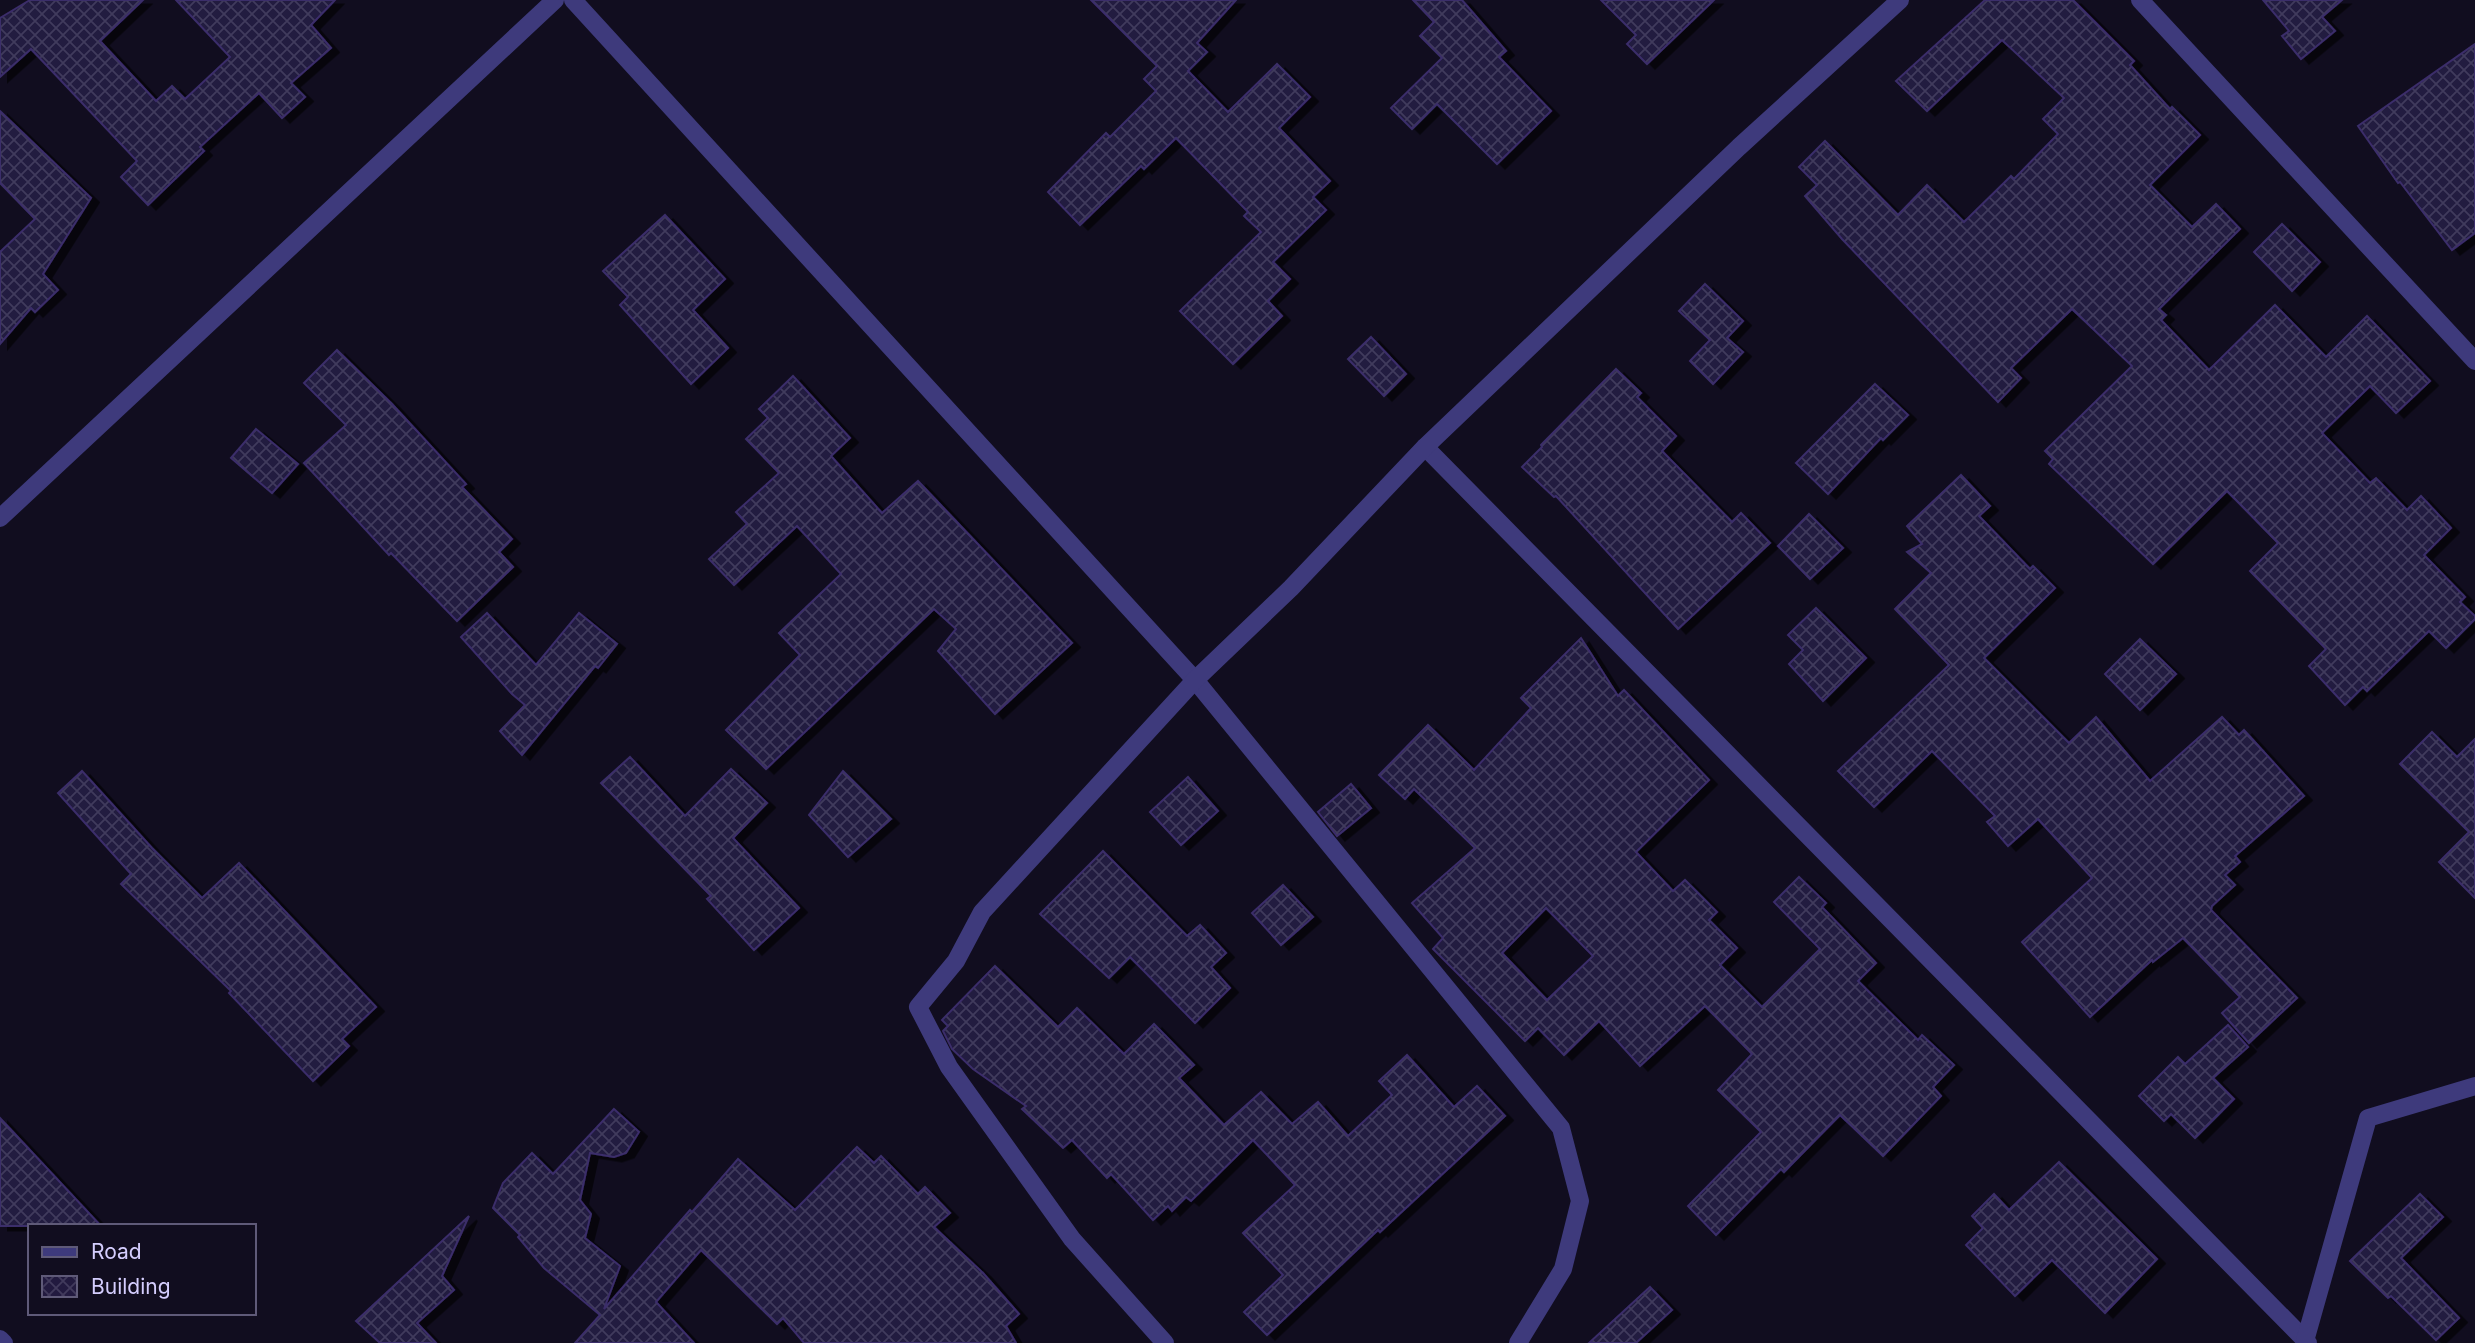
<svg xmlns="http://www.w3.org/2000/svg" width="2475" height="1343" viewBox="0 0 2475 1343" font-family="Inter,sans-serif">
<defs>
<pattern id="building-cross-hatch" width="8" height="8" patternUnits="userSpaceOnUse" patternTransform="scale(1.75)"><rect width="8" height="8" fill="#221a3f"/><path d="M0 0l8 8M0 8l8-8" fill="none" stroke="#413a5c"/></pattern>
<filter id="shadow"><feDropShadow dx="8" dy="4.5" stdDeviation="0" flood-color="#0009"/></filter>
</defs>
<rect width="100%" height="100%" fill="#110d1f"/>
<g fill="url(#building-cross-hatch)" stroke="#3b2d6a" stroke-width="2" fill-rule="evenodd" filter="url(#shadow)">
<path d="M30,0H143L100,41L156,101L172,86L185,99L230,57L176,0H335L311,25L331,48L291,83L305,97L282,118L259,93L200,147L204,151L148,205L121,177L137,161L31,49L0,77V18Z"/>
<path d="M1091,0H1236L1197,43L1207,52L1188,71L1228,112L1277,64L1310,97L1279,128L1330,181L1313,197L1326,210L1273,262L1290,279L1268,301L1282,316L1233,364L1180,311L1261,232L1244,216L1248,212L1176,138L1144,169L1141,166L1080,225L1048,192L1106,133L1110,137L1156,91L1144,79L1157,66Z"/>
<path d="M1413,0H1462L1506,51L1499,57L1551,111L1497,164L1437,104L1412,129L1391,108L1442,58L1420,36L1434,22Z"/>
<path d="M1601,0H1714L1647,64L1627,44L1636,35Z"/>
<path d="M1985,0H2073L2134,61L2130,65L2170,109L2172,107L2200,135L2150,185L2192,227L2216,204L2240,229L2159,309L2166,315L2161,320L2209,370L2275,305L2326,357L2367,316L2430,381L2396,413L2370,386L2322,433L2370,483L2376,478L2407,510L2421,496L2451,528L2424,555L2465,597L2460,602L2475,616V619L2446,648L2429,631L2367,691L2363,687L2345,705L2309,666L2326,649L2250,571L2278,543L2227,491L2153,564L2049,464L2053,459L2045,451L2132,366L2072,309L2011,368L2021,378L1998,402L1842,239L1805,196L1817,185L1799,167L1825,141L1898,215L1927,185L1964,222L2011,176L2014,179L2058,134L2043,119L2064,98L2002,40L1927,111L1896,81Z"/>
<path d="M2263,0H2342L2322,17L2335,31L2301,59L2282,36L2289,31Z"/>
<path d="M2475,44V233L2452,250L2400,182L2398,183L2358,126Z"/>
<path d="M0,111L91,198L43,274L58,290L35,312L31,308L0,344V252L35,219L0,183Z"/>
<path d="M665,215L725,279L693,310L728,348L691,384L620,305L628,297L603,271Z"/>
<path d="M2282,224L2320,262L2292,291L2254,252Z"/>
<path d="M1705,284L1743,321L1727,338L1743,352L1713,384L1690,361L1710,340L1679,311Z"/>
<path d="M1371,337L1406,374L1384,396L1348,359Z"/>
<path d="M337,350L392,404L466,484L462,487L512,539L499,552L513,567L457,621L391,553L389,555L304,463L346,425L304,383Z"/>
<path d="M1616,369L1641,393L1637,397L1676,436L1662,451L1732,522L1741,513L1770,543L1678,629L1556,496L1554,497L1522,467L1542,447L1541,445Z"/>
<path d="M793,376L850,438L831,456L882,513L918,481L1072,643L995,714L938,651L956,629L934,609L766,769L726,730L800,655L779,633L841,574L797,526L734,585L709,559L747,524L736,512L779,473L746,439L768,418L759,409Z"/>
<path d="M1875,384L1908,415L1883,440L1881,438L1828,494L1796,463Z"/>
<path d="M256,429L298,464L272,493L231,458Z"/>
<path d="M1961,475L1990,506L1979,516L2030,569L2033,566L2055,588L1984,658L2069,743L2096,717L2150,781L2222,717L2239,735L2244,730L2304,796L2235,856L2240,862L2225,875L2235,885L2212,906L2211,910L2297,998L2249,1043L2222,1013L2240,997L2183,938L2153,962L2152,960L2090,1017L2022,942L2092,878L2038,819L2008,846L1987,822L1995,816L1932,751L1874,807L1838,771L1949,665L1895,609L1931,573L1907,552L1922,544L1907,526Z"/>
<path d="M1809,514L1843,548L1810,579L1778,546Z"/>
<path d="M1816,608L1866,658L1823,701L1789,664L1803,650L1788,635Z"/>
<path d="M487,613L536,665L579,613L617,644L598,668L595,666L522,755L500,731L525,705L512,694L461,637Z"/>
<path d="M1581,638L1618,696L1624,690L1709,780L1636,852L1673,891L1685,880L1717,912L1709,920L1737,948L1720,965L1762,1007L1820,949L1774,902L1799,877L1826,903L1822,907L1876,963L1858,981L1918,1040L1922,1035L1954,1065L1933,1087L1941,1096L1883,1156L1840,1115L1784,1172L1781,1169L1716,1235L1688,1206L1761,1132L1718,1090L1752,1054L1705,1006L1640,1066L1599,1021L1564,1055L1538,1028L1525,1041L1433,949L1443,938L1412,903L1475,848L1414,789L1405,799L1379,775L1428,725L1474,770L1531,708L1521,698ZM1546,908L1593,956L1547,1000L1502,953Z"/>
<path d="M2140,639L2176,674L2140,710L2105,674Z"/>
<path d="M2432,732L2457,757L2475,739V898L2439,862L2469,832L2400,764Z"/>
<path d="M630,757L685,816L731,769L767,803L733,838L799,908L754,950L707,899L711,896L601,783Z"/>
<path d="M82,771L152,848L202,898L239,863L376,1007L342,1039L349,1046L313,1081L229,993L231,991L121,884L131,874L58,793Z"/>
<path d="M843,771L891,819L848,857L809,815Z"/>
<path d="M1188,777L1218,811L1181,845L1150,812Z"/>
<path d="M1351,784L1371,808L1337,836L1318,812Z"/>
<path d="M1103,851L1187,936L1200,925L1226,953L1211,967L1230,988L1195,1023L1130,957L1109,978L1040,914Z"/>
<path d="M1283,885L1313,917L1281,945L1252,913Z"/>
<path d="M995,966L1058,1027L1077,1008L1124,1054L1154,1024L1194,1065L1179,1078L1224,1125L1261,1092L1292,1124L1318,1102L1348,1136L1392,1095L1379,1081L1407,1055L1454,1107L1477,1086L1505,1116L1380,1232L1378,1230L1267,1335L1244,1312L1283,1275L1243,1233L1295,1185L1253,1140L1191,1201L1186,1197L1172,1211L1168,1206L1153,1220L1111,1174L1107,1178L1072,1140L1063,1148L1022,1109L1026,1106L973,1069L952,1049L943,1031L948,1026L942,1020Z"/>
<path d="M2228,1025L2248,1047L2213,1078L2234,1099L2195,1138L2171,1114L2164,1121L2139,1096L2178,1057L2185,1064Z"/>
<path d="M614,1109L639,1132L626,1153L614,1157L590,1153L580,1200L591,1214L585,1238L620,1266L604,1309L690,1210L692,1212L738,1159L795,1210L857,1147L874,1163L881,1156L918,1194L925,1187L950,1213L934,1227L983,1273L1019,1314L1006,1326L1016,1343H804L783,1318L777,1324L701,1250L656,1302L694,1343H575L600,1315L544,1268L518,1237L520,1235L493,1208L503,1183L532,1153L553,1174Z"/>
<path d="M0,1118L101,1226H0Z"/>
<path d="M2059,1162L2157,1259L2105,1313L2052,1260L2015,1296L1966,1245L1983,1228L1972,1216L1994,1194L2009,1210Z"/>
<path d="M2420,1194L2443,1217L2401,1258L2459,1318L2436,1340L2391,1296L2388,1298L2350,1261Z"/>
<path d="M469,1216L442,1276L454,1290L417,1323L436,1343H380L356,1321Z"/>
<path d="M1650,1287L1672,1310L1636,1343H1589Z"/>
</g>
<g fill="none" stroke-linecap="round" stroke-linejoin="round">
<g stroke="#3e3a7c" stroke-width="18">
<path d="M573,0L1195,680L1561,1128L1580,1201L1563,1269L1518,1343"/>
<path d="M2140,0L2475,361"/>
<path d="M1425,447L2308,1343"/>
<path d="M0,518L555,0"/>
<path d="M0,1339L4,1343"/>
<path d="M2305,1341L2368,1118L2475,1086"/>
<path d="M1165,1343L1072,1239L949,1067L918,1007L956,961L982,912L1195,680L1291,588L1425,447L1739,147L1900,0"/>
</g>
</g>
<rect x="28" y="1224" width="228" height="91" fill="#110d1f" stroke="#5f5a78" stroke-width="2"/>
<rect x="42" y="1247" width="35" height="10" fill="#3e3a7c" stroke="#5f5a78" stroke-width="2"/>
<text x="91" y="1259" font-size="21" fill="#d4cdfd">Road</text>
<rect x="42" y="1276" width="35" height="21" fill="url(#building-cross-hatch)" stroke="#5f5a78" stroke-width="2"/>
<text x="91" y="1294" font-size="21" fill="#d4cdfd">Building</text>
</svg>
